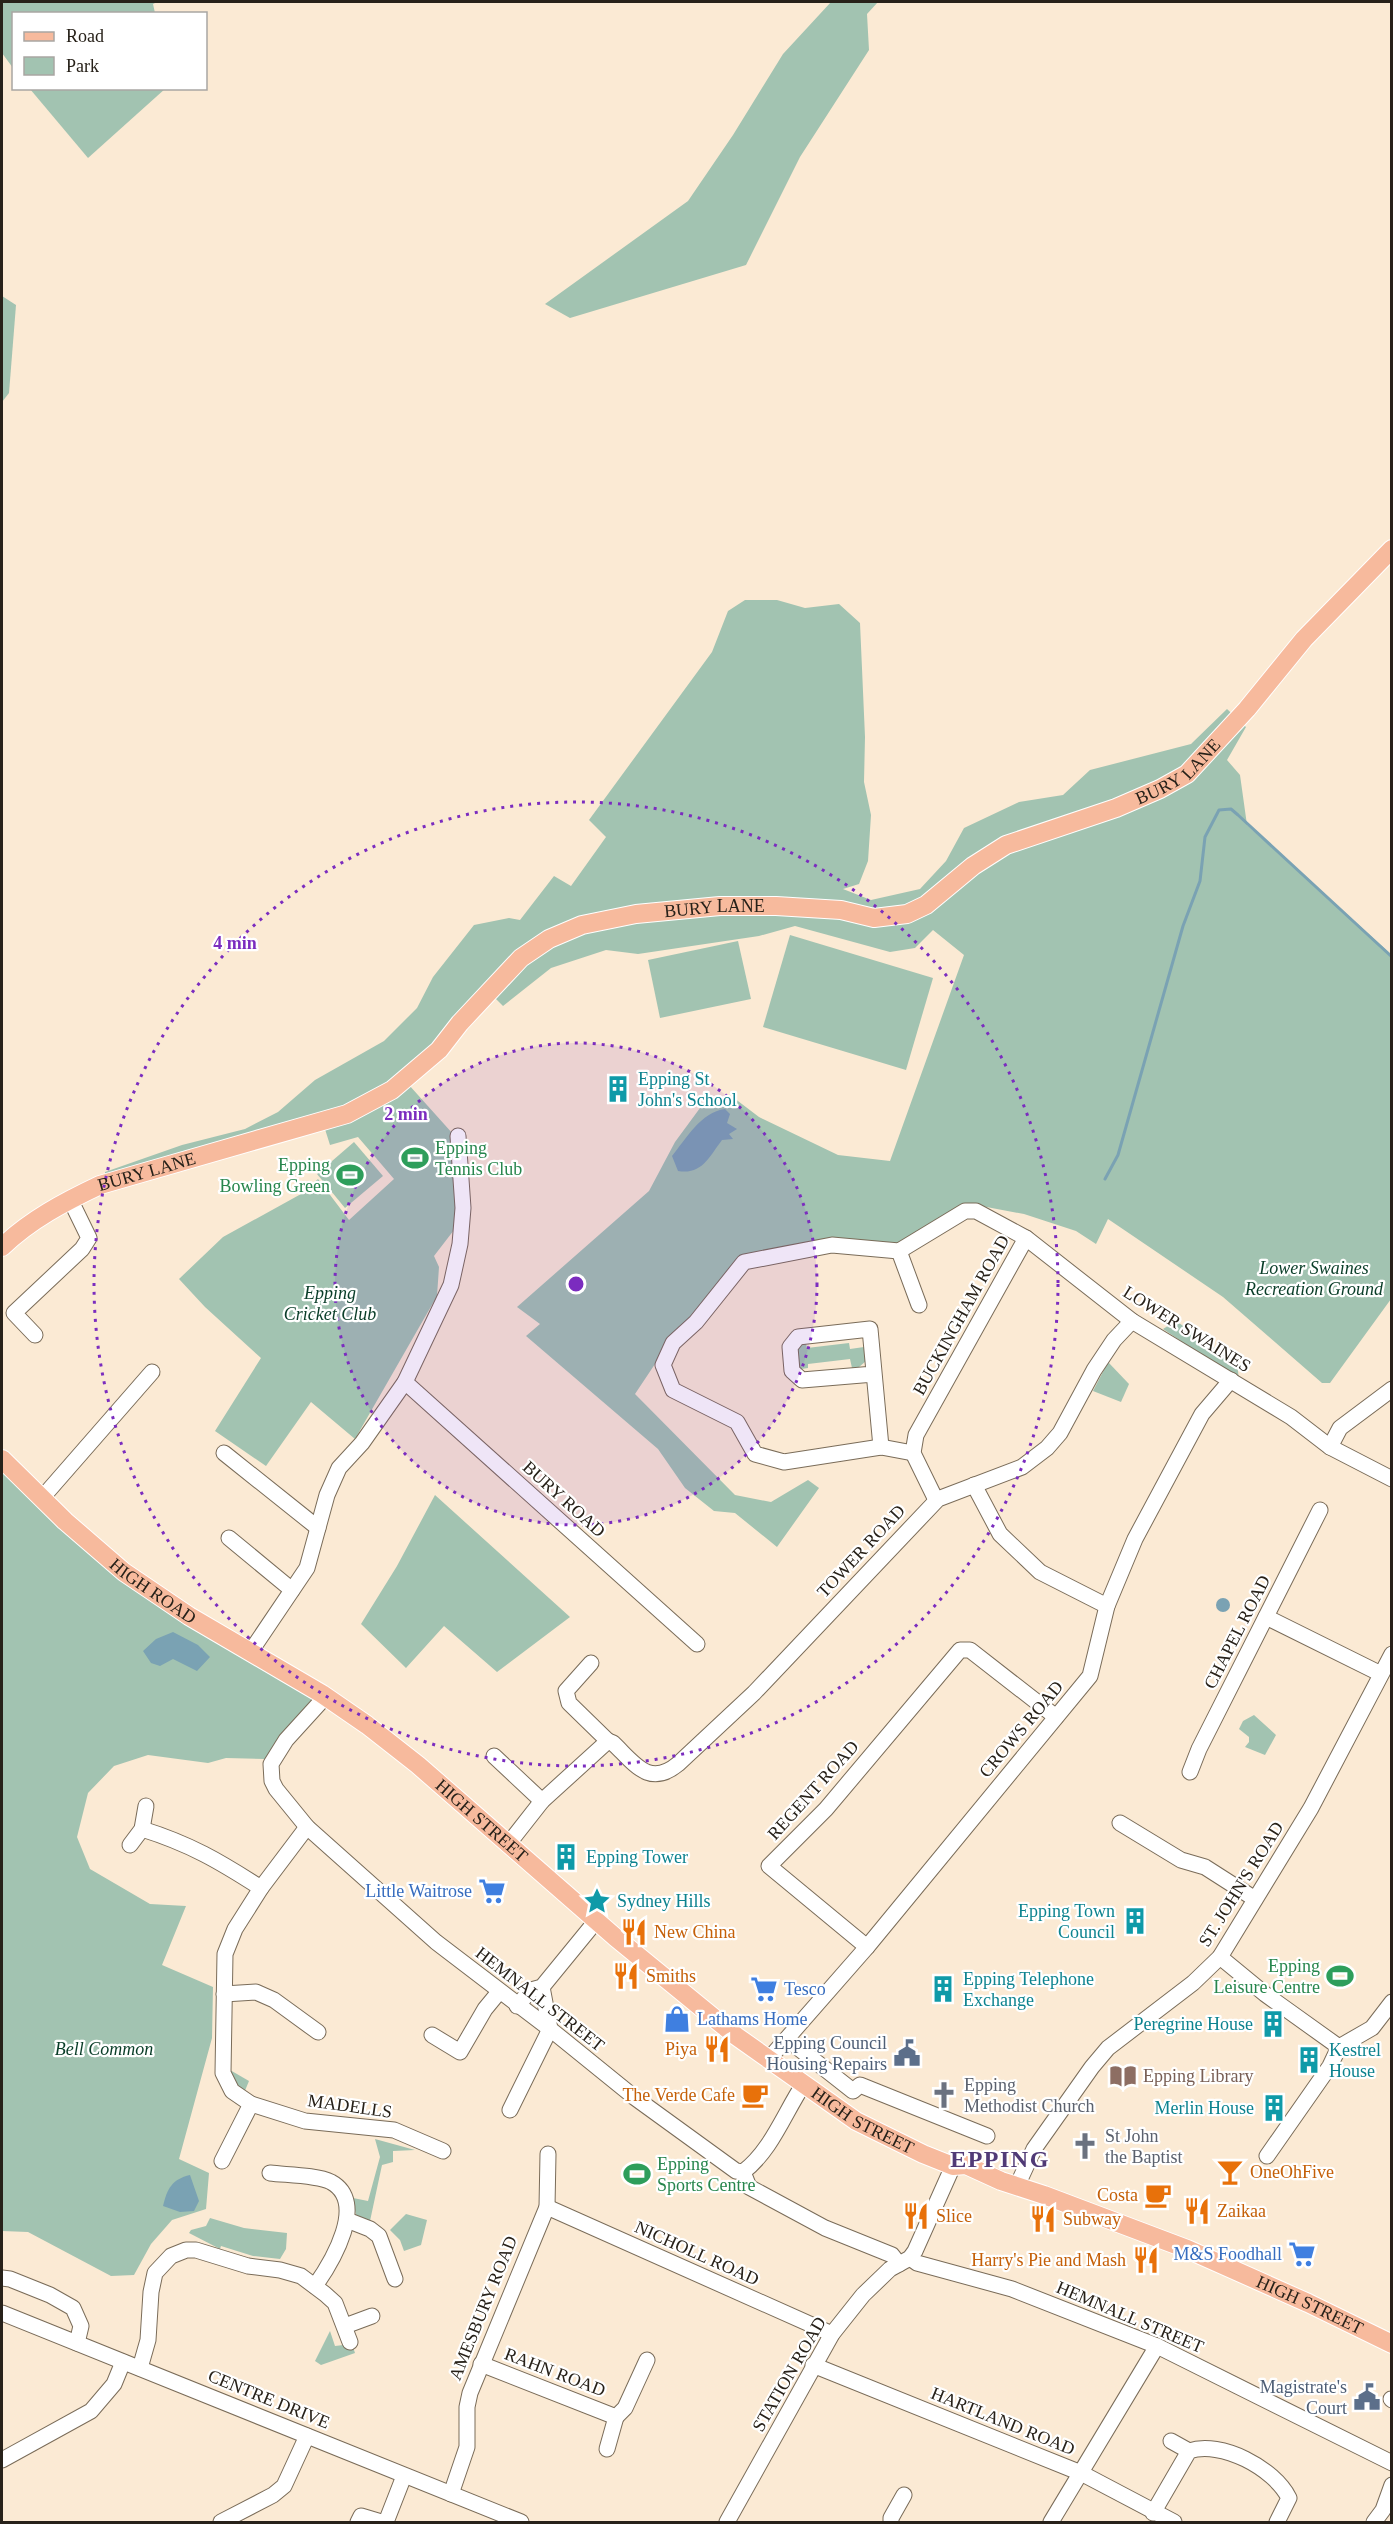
<svg xmlns="http://www.w3.org/2000/svg" width="1393" height="2524" viewBox="0 0 1393 2524" font-family="Georgia,serif">
<rect width="100%" height="100%" fill="#fbead4"/>
<g fill="#a2c3b1">
<path d="M2,2H157L153,4L155,13L14,14L13,68L2,53Z"/>
<path d="M831,2H878L867,14L869,50L800,157L746,265L570,318L545,304L688,201L733,135L783,54Z"/>
<path d="M166,88L88,158L30,89V88Z"/>
<path d="M2,296L16,305L9,393L2,402Z"/>
<path d="M745,600H777L805,608L839,604L860,623L865,737L864,782L871,815L868,861L859,884L843,889L871,900L920,889L946,861L964,828L1019,802L1063,795L1090,770L1191,744L1227,709L1246,727L1227,760L1240,775L1247,825L1391,954V1299L1330,1383H1322L1223,1297L1108,1219L1096,1244L1076,1231L1024,1214L976,1205L897,1248L739,1257L661,1355L635,1394L735,1495L771,1502L808,1480L819,1488L777,1547L735,1513L714,1511L685,1488L658,1449L526,1336L540,1324L517,1307L649,1191L675,1142L700,1108L734,1098L759,1117L838,1155L890,1161L964,955L933,930L915,948L890,952L795,926L759,936L638,954L606,950L551,968L503,1006L487,990L409,1085L453,1134L457,1207L454,1230L434,1256L439,1267L437,1296L355,1439L311,1402L266,1466L215,1431L261,1358L205,1307L179,1279L223,1237L301,1194L318,1179L349,1220L394,1179L358,1137L330,1145L324,1126L105,1177V1172L182,1145L245,1129L278,1112L315,1080L384,1041L417,1008L433,977L474,925L509,918L520,920L554,876L571,886L606,837L589,820L712,652L728,611Z"/>
<path d="M790,935L933,978L906,1070L763,1027Z"/>
<path d="M738,941L751,999L660,1018L648,960Z"/>
<path d="M354,1142L383,1176L345,1208L317,1174Z"/>
<path d="M1176,1321L1237,1363L1239,1380L1163,1329Z"/>
<path d="M799,1339H805L807,1348L849,1343L850,1349L864,1347L866,1361L859,1367L852,1368L850,1359L808,1364V1368L795,1370Z"/>
<path d="M1108,1362L1129,1384L1121,1402L1093,1391Z"/>
<path d="M2,1465L100,1561L318,1699L265,1759L226,1758L208,1763L148,1755L114,1766L88,1793L77,1837L90,1869L150,1904L186,1906L162,1965L213,1987L212,2038L179,2159L209,2173L206,2209L172,2220L151,2244L134,2275L111,2276L28,2232L2,2231Z"/>
<path d="M435,1495L570,1617L497,1672L444,1626L406,1668L361,1624L397,1566Z"/>
<path d="M1254,1715L1276,1735L1265,1755L1245,1747L1249,1742V1737L1239,1729L1243,1721Z"/>
<path d="M230,2070L249,2081L244,2093L239,2089Z"/>
<path d="M375,2139L415,2150L393,2151V2162L382,2165L370,2221L356,2215L353,2198L368,2201L380,2157Z"/>
<path d="M406,2214L427,2220L421,2245L404,2251L400,2240L390,2230Z"/>
<path d="M210,2218L244,2228L287,2233L286,2249L280,2259L253,2256L221,2246L220,2249L189,2233L191,2230L206,2226Z"/>
<path d="M330,2331L335,2346L352,2344L355,2353L321,2365L315,2361Z"/>
</g>
<g fill="#7aa2b3">
<path d="M725,1109L730,1114L727,1123L737,1129L729,1134L733,1139L722,1140C709,1157 702,1175 678,1171L672,1156C686,1139 701,1112 725,1109Z"/>
<circle cx="1223" cy="1605" r="7"/>
<path d="M173,1632L198,1645L210,1657L197,1671L173,1659L160,1666L151,1663L143,1651L156,1639Z"/>
<path d="M190,2175L199,2201L194,2211L180,2212L163,2206C167,2189 172,2179 190,2175Z"/>
</g>
<g fill="none" stroke-linecap="round" stroke-linejoin="round">
<path stroke="#7aa2b3" stroke-width="3" d="M1105,1179L1118,1155L1183,926L1200,881L1205,837L1219,810L1231,809L1238,815L1392,957"/>
<defs>
<g id="minor">
<path d="M899,1251L919,1305"/>
<path d="M35,1335L14,1313L82,1249L89,1238L70,1199"/>
<path d="M874,1374L802,1380L792,1371L790,1347L798,1337L870,1329L881,1447"/>
<path d="M405,1382L697,1644"/>
<path d="M1330,1447L1340,1428L1392,1389"/>
<path d="M224,1453L318,1528"/>
<path d="M913,1453L881,1447L784,1462L755,1454L737,1422L673,1390L663,1365L673,1343L696,1322L744,1262L832,1245L899,1251L965,1211H976L1026,1238L1132,1321L1291,1417L1330,1447L1392,1479"/>
<path d="M974,1485L1000,1534L1040,1572L1107,1606"/>
<path d="M42,1498L152,1372"/>
<path d="M936,1500L913,1453L916,1435L1026,1238"/>
<path d="M229,1538L292,1590"/>
<path d="M1266,1617L1381,1674"/>
<path d="M251,1651L307,1568L327,1495L339,1468L362,1443L405,1382L451,1285L460,1244L463,1208L458,1136"/>
<path d="M591,1663L566,1691L569,1703L608,1741"/>
<path d="M326,1696L286,1740L271,1764L272,1781L276,1789L307,1827L436,1942L550,2029L634,2097L736,2171L743,2172L749,2187L825,2228L892,2255L899,2264"/>
<path d="M494,1756L542,1801"/>
<path d="M1190,1772L1199,1749L1320,1510"/>
<path d="M1120,1823L1181,1860L1205,1867L1255,1899"/>
<path d="M307,1827L261,1888L235,1929L225,1954L223,2073L232,2091L251,2104L305,2121L394,2130L443,2151"/>
<path d="M142,1829C190,1844 219,1861 261,1888"/>
<path d="M509,1843L542,1801L608,1741L613,1743C634,1763 649,1788 678,1764L754,1693L938,1499L1022,1467L1047,1448L1060,1433L1094,1370L1114,1340L1132,1321"/>
<path d="M130,1845L142,1829L146,1806"/>
<path d="M867,1947L769,1866L826,1809L960,1650H970L1056,1717"/>
<path d="M1220,1957L1265,1994L1339,2047L1372,2028L1392,2002"/>
<path d="M224,1994L256,1992L274,2000L318,2032"/>
<path d="M517,2006L531,1990L542,1987L596,1921"/>
<path d="M432,2035L460,2052L485,2009L499,1992"/>
<path d="M787,2039L853,2091L860,2085L987,2136"/>
<path d="M768,2060L867,1947L1090,1676L1107,1606L1135,1539L1202,1414L1231,1380"/>
<path d="M510,2110L550,2029L542,1987"/>
<path d="M1267,2156L1330,2066L1339,2047"/>
<path d="M222,2161L251,2104"/>
<path d="M743,2172C771,2151 784,2114 803,2085"/>
<path d="M270,2173C286,2175 317,2175 331,2182C368,2202 332,2262 315,2286"/>
<path d="M1017,2186L1034,2149L1092,2067L1108,2048L1193,1983L1220,1957L1311,1808L1392,1654"/>
<path d="M547,2207L832,2334"/>
<path d="M347,2220L370,2229L379,2236L395,2279"/>
<path d="M910,2258L917,2263L1012,2289L1157,2346L1392,2463"/>
<path d="M2,2278L10,2279L50,2295L73,2308L81,2326L77,2343"/>
<path d="M2,2313L521,2522"/>
<path d="M345,2326L372,2316"/>
<path d="M481,2364L616,2417L625,2408L647,2360"/>
<path d="M813,2365L1081,2473L1174,2522"/>
<path d="M140,2368L148,2340L151,2292L155,2273L171,2256L186,2250H196L248,2266L280,2270L301,2276L325,2294L335,2303L350,2342"/>
<path d="M1391,2399L1392,2400"/>
<path d="M1171,2441L1189,2451"/>
<path d="M607,2449L616,2417"/>
<path d="M2,2460L91,2411L114,2384L123,2362"/>
<path d="M451,2494L467,2447V2407L470,2393L547,2207L548,2154"/>
<path d="M1153,2513L1189,2451C1221,2440 1274,2468 1289,2498L1277,2522"/>
<path d="M221,2522L273,2495L284,2486L307,2436"/>
<path d="M358,2522L361,2516L381,2522"/>
<path d="M386,2522L404,2476"/>
<path d="M727,2522L832,2334L863,2295L890,2269L910,2258L915,2251L953,2166"/>
<path d="M891,2522V2518L904,2495"/>
<path d="M1051,2522L1157,2346"/>
<path d="M1374,2522L1383,2510L1392,2485"/>
</g>
<g id="major">
<path id="s1" d="M2,1247C30,1220 64,1202 100,1185L347,1114L392,1090L439,1050L460,1023L521,958L549,939L582,925L636,914L720,906H776L841,910L874,918L907,914L926,905L973,866L1006,845L1116,808L1160,789L1187,774L1247,709L1304,639L1392,549"/>
<path id="s2" d="M2,1459L65,1521L124,1572L189,1616L322,1694L367,1725L418,1765L615,1937L736,2036L856,2121L923,2154L953,2166L966,2165L1001,2181L1044,2195L1187,2249L1308,2303L1392,2344"/>
</g>
</defs>
<use href="#minor" stroke="#7a6c59" stroke-width="17"/>
<use href="#major" stroke="#fff" stroke-width="20"/>
<use href="#minor" stroke="#fff" stroke-width="15"/>
<use href="#major" stroke="#f7ba9d" stroke-width="18"/>
</g>
<circle cx="576" cy="1284" r="241" fill="#7b2cbf" fill-opacity=".12"/>
<g fill="none" stroke="#7b2cbf" stroke-width="3" stroke-dasharray="3 6">
<circle cx="576" cy="1284" r="241"/>
<circle cx="576" cy="1284" r="482"/>
</g>
<defs>
<symbol id="building-bare" viewBox="-9 -9 18 18"><path d="M-4-6H4V6H1V3H-1V6H-4ZM-2.5-4.3h1.7v1.8h-1.7ZM.8-4.3h1.7v1.8H.8ZM-2.5-1h1.7V.8h-1.7ZM.8-1h1.7V.8H.8Z" fill="#0f9aa8" stroke="#fff" stroke-width="2.5" paint-order="stroke"/></symbol>
<symbol id="stadium-bare" viewBox="-9 -9 18 18"><path d="M0-5a6.5 5 0 1 0 0 10a6.5 5 0 1 0 0-10ZM-3.5-1.8h7v3.6h-7Z" fill="#2e9e5b" stroke="#fff" stroke-width="2.5" paint-order="stroke"/></symbol>
<symbol id="supermarket-bare" viewBox="-9 -9 18 18"><path d="M-6-5.5h2.5l.6 2H6L4.5 2H-2.5L-4.4-4H-6ZM-1.5 3.2a1.3 1.3 0 1 0 .1 0ZM3 3.2a1.3 1.3 0 1 0 .1 0Z" fill="#3f7fe0" stroke="#fff" stroke-width="2.5" paint-order="stroke"/></symbol>
<symbol id="sight-bare" viewBox="-9 -9 18 18"><path d="M0-6L1.8-2.2L6-1.7L2.9 1.2L3.7 5.4L0 3.3L-3.7 5.4L-2.9 1.2L-6-1.7L-1.8-2.2Z" fill="#0f9aa8" stroke="#fff" stroke-width="2.5" paint-order="stroke"/></symbol>
<symbol id="restaurant-bare" viewBox="-9 -9 18 18"><path d="M-5-6h1v4h1v-4h1v4h1v-4h1v5L-1.5 .5V6h-2V.5L-5-1ZM5-6V6H3V1.5H1.5Q1.5-4 5-6Z" fill="#e8710a" stroke="#fff" stroke-width="2.5" paint-order="stroke"/></symbol>
<symbol id="shop-bare" viewBox="-9 -9 18 18"><path d="M-5-2.5h2.3a2.7 3.5 0 0 1 5.4 0H5L5.5 6h-11ZM-1.5-2.5h3a1.5 2.3 0 0 0-3 0Z" fill="#3f7fe0" stroke="#fff" stroke-width="2.5" paint-order="stroke"/></symbol>
<symbol id="civic-bare" viewBox="-9 -9 18 18"><path d="M-.6-6.5H3V-4.5H.6V-3L4-1V1h2V6H-6V1h2V-1L-.6-3ZM-1.2 2.5V6h2.4V2.5Z" fill="#5c6f8a" stroke="#fff" stroke-width="2.5" paint-order="stroke"/></symbol>
<symbol id="library-bare" viewBox="-9 -9 18 18"><path d="M-6-4Q-3-5.5-.7-3.5V5Q-3 3-6 4ZM6-4Q3-5.5 .7-3.5V5Q3 3 6 4Z" fill="#8d6e63" stroke="#fff" stroke-width="2.5" paint-order="stroke"/></symbol>
<symbol id="cafe-bare" viewBox="-9 -9 18 18"><path d="M-5.5-4.5H6V0H3Q3 3.5 0 3.5H-2.5Q-5.5 3.5-5.5 0ZM3-3.2v2h1.7v-2ZM-6 4.5H4V6H-6Z" fill="#e8710a" stroke="#fff" stroke-width="2.5" paint-order="stroke"/></symbol>
<symbol id="church-bare" viewBox="-9 -9 18 18"><path d="M-1.2-6h2.4v3.5h3.3v2.4h-3.3V6h-2.4V-.1h-3.3v-2.4h3.3Z" fill="#6b7280" stroke="#fff" stroke-width="2.5" paint-order="stroke"/></symbol>
<symbol id="bar-bare" viewBox="-9 -9 18 18"><path d="M-6-5H6L.8 .8V4.5H3.5V6h-7V4.5H-.8V.8Z" fill="#e8710a" stroke="#fff" stroke-width="2.5" paint-order="stroke"/></symbol>
</defs>
<g fill-rule="evenodd">
<use href="#building-bare" x="599" y="1070" width="38" height="38"/>
<use href="#stadium-bare" x="396" y="1139" width="38" height="38"/>
<use href="#stadium-bare" x="331" y="1156" width="38" height="38"/>
<use href="#building-bare" x="547" y="1838" width="38" height="38"/>
<use href="#supermarket-bare" x="473" y="1872" width="38" height="38"/>
<use href="#sight-bare" x="578" y="1882" width="38" height="38"/>
<use href="#building-bare" x="1116" y="1902" width="38" height="38"/>
<use href="#restaurant-bare" x="615" y="1913" width="38" height="38"/>
<use href="#restaurant-bare" x="607" y="1957" width="38" height="38"/>
<use href="#stadium-bare" x="1321" y="1957" width="38" height="38"/>
<use href="#supermarket-bare" x="745" y="1970" width="38" height="38"/>
<use href="#building-bare" x="924" y="1970" width="38" height="38"/>
<use href="#shop-bare" x="658" y="2000" width="38" height="38"/>
<use href="#building-bare" x="1254" y="2005" width="38" height="38"/>
<use href="#restaurant-bare" x="698" y="2030" width="38" height="38"/>
<use href="#civic-bare" x="888" y="2034" width="38" height="38"/>
<use href="#building-bare" x="1290" y="2041" width="38" height="38"/>
<use href="#library-bare" x="1104" y="2057" width="38" height="38"/>
<use href="#cafe-bare" x="736" y="2076" width="38" height="38"/>
<use href="#church-bare" x="925" y="2076" width="38" height="38"/>
<use href="#building-bare" x="1255" y="2089" width="38" height="38"/>
<use href="#church-bare" x="1066" y="2127" width="38" height="38"/>
<use href="#bar-bare" x="1211" y="2153" width="38" height="38"/>
<use href="#stadium-bare" x="618" y="2155" width="38" height="38"/>
<use href="#cafe-bare" x="1139" y="2176" width="38" height="38"/>
<use href="#restaurant-bare" x="1178" y="2192" width="38" height="38"/>
<use href="#restaurant-bare" x="897" y="2197" width="38" height="38"/>
<use href="#restaurant-bare" x="1024" y="2200" width="38" height="38"/>
<use href="#supermarket-bare" x="1283" y="2235" width="38" height="38"/>
<use href="#restaurant-bare" x="1127" y="2241" width="38" height="38"/>
<use href="#civic-bare" x="1348" y="2378" width="38" height="38"/>
</g>
<g text-anchor="middle" dominant-baseline="central" stroke-width="4.5" stroke-linejoin="round" paint-order="stroke">
<g font-size="18" fill="#272119" stroke="#fff">
<text stroke="none"><textPath href="#s1" startOffset="1317">BURY LANE</textPath></text>
<text stroke="none"><textPath href="#s1" startOffset="813">BURY LANE</textPath></text>
<text stroke="none"><textPath href="#s1" startOffset="165">BURY LANE</textPath></text>
<text transform="translate(961 1315) rotate(-61)">BUCKINGHAM ROAD</text>
<text transform="translate(1187 1329) rotate(32)">LOWER SWAINES</text>
<text transform="translate(564 1499) rotate(42)">BURY ROAD</text>
<text transform="translate(861 1551) rotate(-47)">TOWER ROAD</text>
<text stroke="none"><textPath href="#s2" startOffset="201">HIGH ROAD</textPath></text>
<text transform="translate(1237 1632) rotate(-63)">CHAPEL ROAD</text>
<text transform="translate(1021 1729) rotate(-50)">CROWS ROAD</text>
<text transform="translate(813 1790) rotate(-48)">REGENT ROAD</text>
<text stroke="none"><textPath href="#s2" startOffset="603">HIGH STREET</textPath></text>
<text transform="translate(1241 1884) rotate(-58)">ST. JOHN'S ROAD</text>
<text transform="translate(540 1999) rotate(38)">HEMNALL STREET</text>
<text transform="translate(350 2106) rotate(8)">MADELLS</text>
<text stroke="none"><textPath href="#s2" startOffset="1089">HIGH STREET</textPath></text>
<text transform="translate(697 2253) rotate(24)">NICHOLL ROAD</text>
<text stroke="none"><textPath href="#s2" startOffset="1575">HIGH STREET</textPath></text>
<text transform="translate(483 2308) rotate(-68)">AMESBURY ROAD</text>
<text transform="translate(1130 2317) rotate(23)">HEMNALL STREET</text>
<text transform="translate(555 2372) rotate(21)">RAHN ROAD</text>
<text transform="translate(789 2374) rotate(-60)">STATION ROAD</text>
<text transform="translate(269 2399) rotate(22)">CENTRE DRIVE</text>
<text transform="translate(1003 2421) rotate(22)">HARTLAND ROAD</text>
</g>
<g font-size="18" fill="#0d838f" stroke="#fff" text-anchor="start">
<text x="638" y="1079">Epping St<tspan x="638" dy="21">John's School</tspan></text>
<text x="586" y="1857">Epping Tower</text>
<text x="617" y="1901">Sydney Hills</text>
<text x="1115" y="1911" text-anchor="end">Epping Town<tspan x="1115" dy="21">Council</tspan></text>
<text x="963" y="1979">Epping Telephone<tspan x="963" dy="21">Exchange</tspan></text>
<text x="1253" y="2024" text-anchor="end">Peregrine House</text>
<text x="1329" y="2050">Kestrel<tspan x="1329" dy="21">House</tspan></text>
<text x="1254" y="2108" text-anchor="end">Merlin House</text>
</g>
<g font-size="18" fill="#27864d" stroke="#fff" text-anchor="start">
<text x="435" y="1148">Epping<tspan x="435" dy="21">Tennis Club</tspan></text>
<text x="330" y="1165" text-anchor="end">Epping<tspan x="330" dy="21">Bowling Green</tspan></text>
<text x="1320" y="1966" text-anchor="end">Epping<tspan x="1320" dy="21">Leisure Centre</tspan></text>
<text x="657" y="2164">Epping<tspan x="657" dy="21">Sports Centre</tspan></text>
</g>
<g font-size="18" font-style="italic" fill="#093d28" stroke="#fff">
<text x="1314" y="1268">Lower Swaines<tspan x="1314" dy="21">Recreation Ground</tspan></text>
<text x="330" y="1293">Epping<tspan x="330" dy="21">Cricket Club</tspan></text>
<text x="104" y="2049">Bell Common</text>
</g>
<g font-size="18" fill="#366cbe" stroke="#fff" text-anchor="end">
<text x="472" y="1891">Little Waitrose</text>
<text x="784" y="1989" text-anchor="start">Tesco</text>
<text x="697" y="2019" text-anchor="start">Lathams Home</text>
<text x="1282" y="2254">M&amp;S Foodhall</text>
</g>
<g font-size="18" fill="#c56008" stroke="#fff" text-anchor="start">
<text x="654" y="1932">New China</text>
<text x="646" y="1976">Smiths</text>
<text x="697" y="2049" text-anchor="end">Piya</text>
<text x="735" y="2095" text-anchor="end">The Verde Cafe</text>
<text x="1250" y="2172">OneOhFive</text>
<text x="1138" y="2195" text-anchor="end">Costa</text>
<text x="1217" y="2211">Zaikaa</text>
<text x="936" y="2216">Slice</text>
<text x="1063" y="2219">Subway</text>
<text x="1126" y="2260" text-anchor="end">Harry's Pie and Mash</text>
</g>
<g font-size="18" fill="#4e5e75" stroke="#fff" text-anchor="end">
<text x="887" y="2043">Epping Council<tspan x="887" dy="21">Housing Repairs</tspan></text>
<text x="1347" y="2387">Magistrate's<tspan x="1347" dy="21">Court</tspan></text>
</g>
<g font-size="18" fill="#785e54" stroke="#fff" text-anchor="start">
<text x="1143" y="2076">Epping Library</text>
</g>
<g font-size="18" fill="#5b616d" stroke="#fff" text-anchor="start">
<text x="964" y="2085">Epping<tspan x="964" dy="21">Methodist Church</tspan></text>
<text x="1105" y="2136">St John<tspan x="1105" dy="21">the Baptist</tspan></text>
</g>
<g font-size="24" font-weight="bold" letter-spacing="1.5" fill="#503a76" stroke="#fff">
<text x="1000" y="2159">EPPING</text>
</g>
</g>
<circle cx="576" cy="1284" r="9" fill="#7b2cbf" stroke="#fff" stroke-width="3"/>
<g font-size="18" text-anchor="middle" font-weight="bold" fill="#7b2cbf" stroke="#fff" stroke-width="4.5" stroke-linejoin="round" paint-order="stroke">
<text x="235" y="949">4 min</text>
<text x="406" y="1120">2 min</text>
</g>
<rect width="1393" height="2524" fill="none" stroke="#272119" stroke-width="6"/>
<rect x="12" y="12" width="195" height="78" fill="#ffffff" stroke="#a9a6a3" stroke-width="1.5"/>
<rect x="24" y="32" width="30" height="9" fill="#f7ba9d" stroke="#a9a6a3" stroke-width="1.5"/>
<text x="66" y="42" font-size="18" fill="#272119">Road</text>
<rect x="24" y="57" width="30" height="18" fill="#a2c3b1" stroke="#a9a6a3" stroke-width="1.5"/>
<text x="66" y="72" font-size="18" fill="#272119">Park</text>
</svg>
